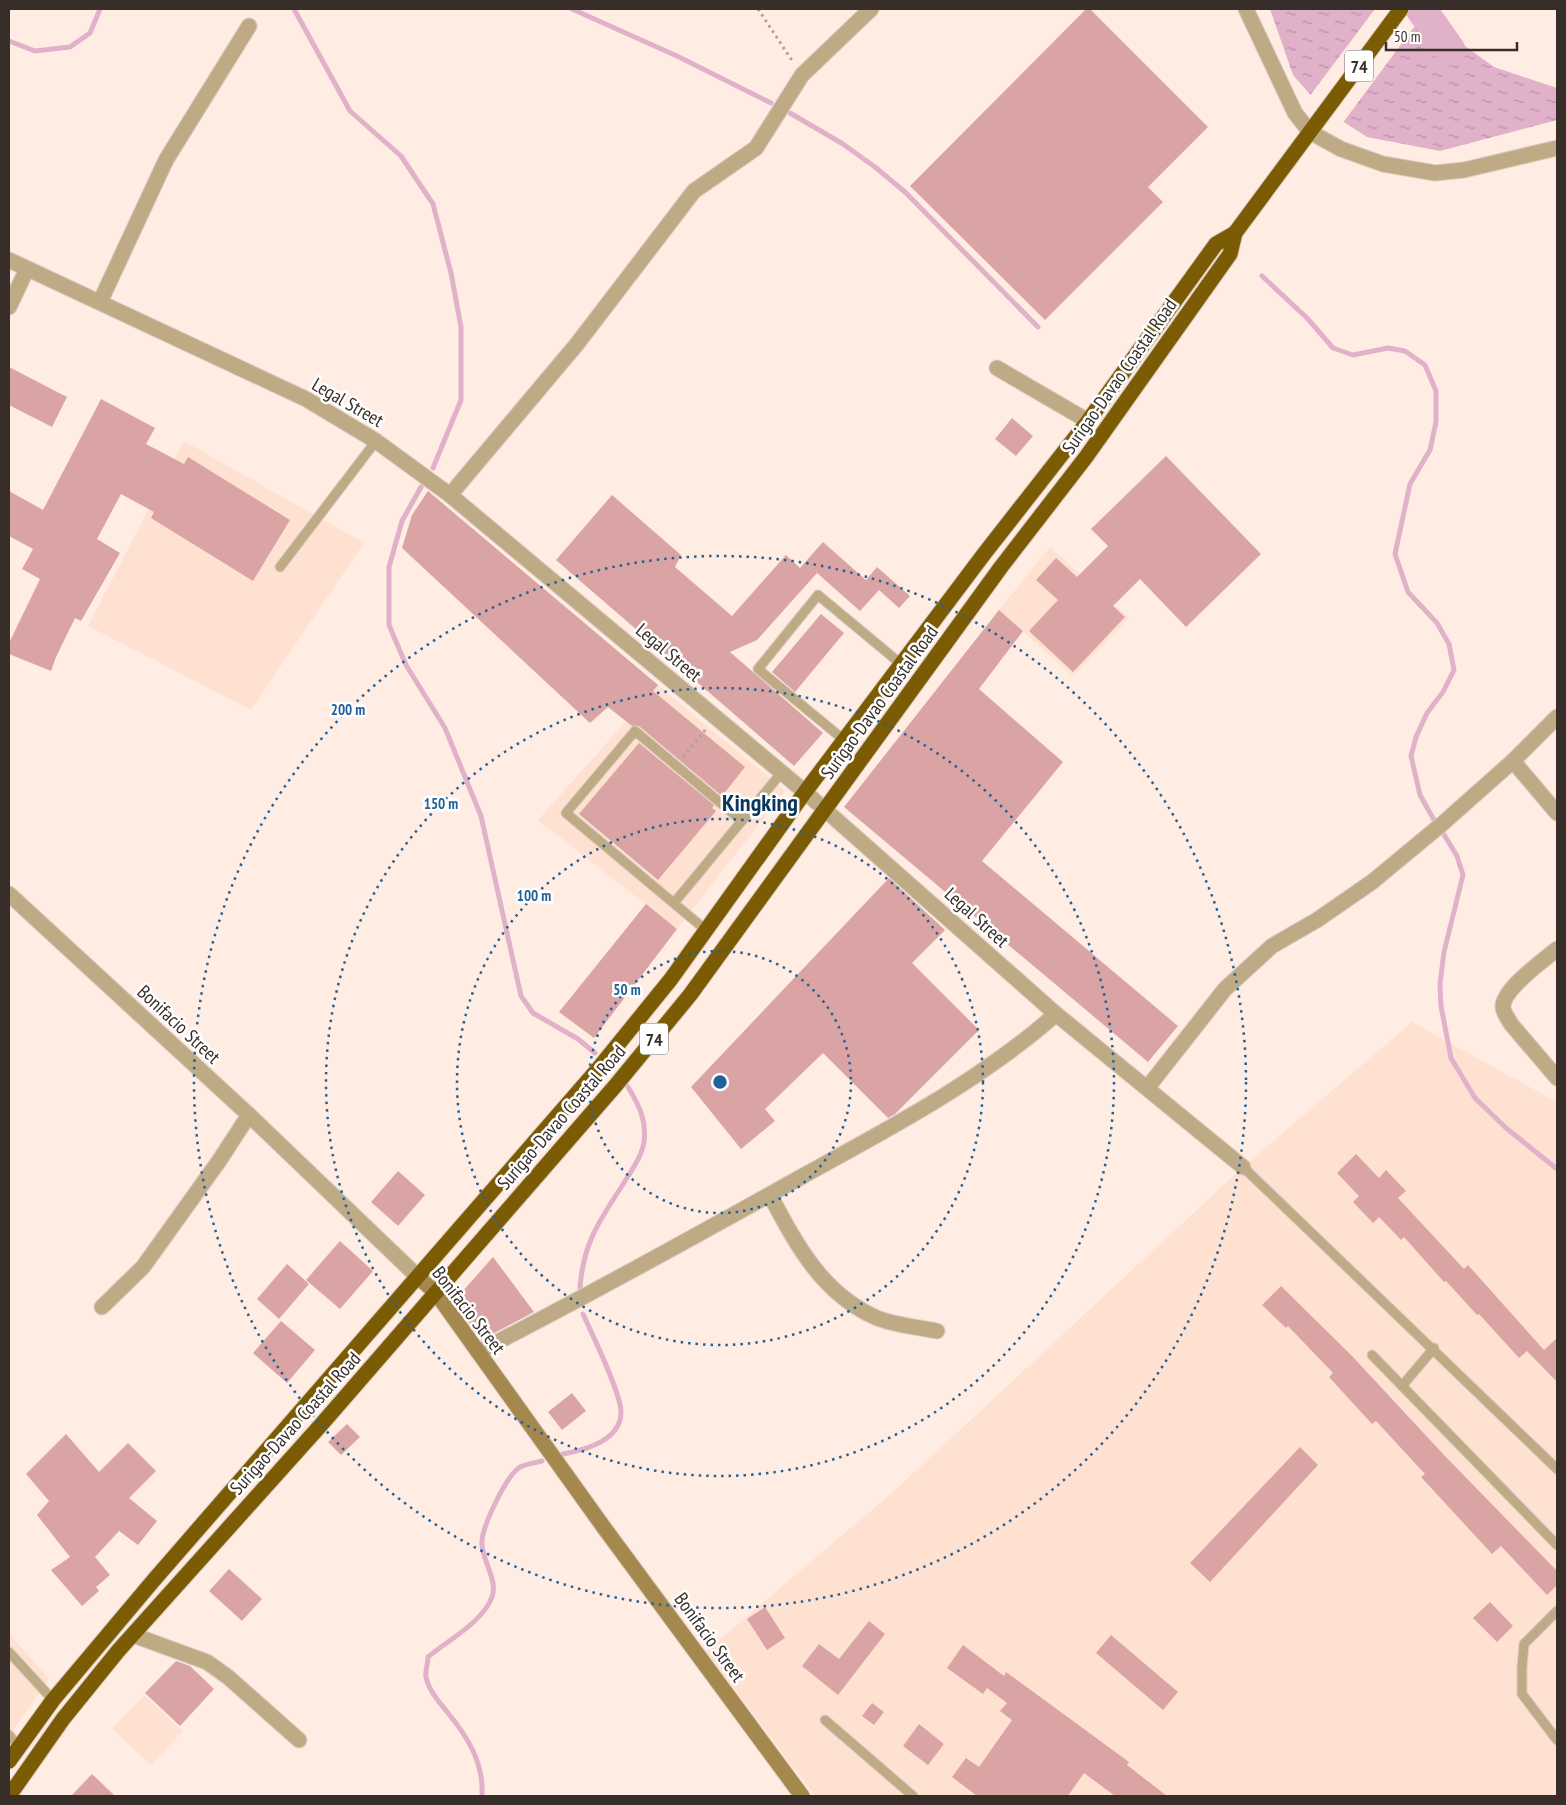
<svg xmlns="http://www.w3.org/2000/svg" width="1566" height="1805" viewBox="0 0 1566 1805" font-family="'PT Sans Narrow',sans-serif">
<defs>
<pattern id="water-ripples" width="26" height="14" patternUnits="userSpaceOnUse" patternTransform="scale(1.25)"><rect width="26" height="14" fill="#e1b1ca"/><path d="M2 4q2-2 4 0t4 0M15 11q2-2 4 0t4 0" fill="none" stroke="#b790a4"/></pattern>
</defs>
<rect width="100%" height="100%" fill="#ffede3"/>
<g fill="#ffe1d1">
<path d="M184,441L364,543L251,710L88,626Z"/>
<path d="M1050,547L1129,618L1073,676L999,610Z"/>
<path d="M658,685L785,791L677,929L538,820Z"/>
<path d="M1412,1022L1557,1102V1796H815L706,1651L894,1491L1243,1167Z"/>
<path d="M9,1633L49,1679L9,1737Z"/>
<path d="M144,1695L183,1731L151,1765L112,1729Z"/>
</g>
<path fill="url(#water-ripples)" d="M1270,9H1414L1494,67L1557,88V120L1440,151L1367,137L1322,108L1293,75Z"/>
<path fill="#ffede3" d="M1375,9H1419L1425,12L1342,124L1321,110L1309,97Z"/>
<g fill="none" stroke-linecap="round" stroke-linejoin="round">
<g stroke="#e1b1ca" stroke-width="5">
<path d="M294,9L350,111L401,156L433,204L451,273L461,327V400L433,468"/>
<path d="M572,9L677,56L771,103"/>
<path d="M9,41L35,51L70,47L90,33L100,9"/>
<path d="M790,113L843,144L875,167L905,192L1038,327"/>
<path d="M1262,276L1307,318L1333,348L1353,355L1388,348L1405,351L1425,365L1436,391V422L1430,450L1410,484L1395,554L1408,592L1437,623L1449,644L1454,670L1443,692L1427,713L1416,737L1411,756L1420,795L1434,820"/>
<path d="M421,487L402,521L389,567V625L406,665L445,728L481,816L521,996L533,1013L578,1039L595,1053"/>
<path d="M1443,833L1457,856L1463,875L1444,952L1440,984L1441,1006L1451,1058L1475,1098L1506,1128L1557,1169"/>
<path d="M580,1288C583,1246 597,1224 620,1189C628,1176 642,1157 644,1142C647,1121 639,1105 628,1087"/>
<path d="M563,1454C585,1450 621,1440 621,1412C621,1393 592,1334 583,1314"/>
<path d="M482,1796C484,1764 468,1737 448,1713C439,1702 429,1691 426,1677C425,1671 428,1663 428,1657C447,1641 483,1622 492,1597C498,1580 483,1562 482,1545C480,1530 506,1476 520,1467C526,1464 535,1463 542,1461"/>
</g>
<path stroke="#e1b1ca" stroke-width="31" d="M1421,9L1450,50"/>
</g>
<g fill="#daa4a4">
<path d="M1086,9H1090L1208,127L1148,187L1163,202L1045,320L910,186Z"/>
<path d="M9,367L67,397L52,427L9,405Z"/>
<path d="M101,399L155,428L146,444L184,464L188,457L290,520L253,581L151,518L154,512L121,494L97,539L120,553L81,621L75,618L56,657L51,671L9,654V643L40,579L22,569L33,549L9,536V491L43,510Z"/>
<path d="M1012,418L1033,436L1016,456L995,439Z"/>
<path d="M1166,456L1261,554L1186,627L1140,579L1113,606L1125,617L1073,672L1029,631L1058,600L1036,580L1056,558L1077,577L1108,546L1091,529Z"/>
<path d="M428,491L658,685L653,691L745,767L722,796L639,726H632L608,707L590,723L402,548L412,515Z"/>
<path d="M612,495L681,555L675,567L732,616L786,555L800,568L823,542L866,580L877,567L910,596L899,608L879,590L860,611L817,573L757,640L730,652L823,733L794,766L556,560Z"/>
<path d="M999,610L1023,631L979,689L1063,762L982,861L1178,1026L1148,1062L844,807Z"/>
<path d="M821,614L844,633L795,692L772,672Z"/>
<path d="M639,743L714,805L712,808L716,811L658,880L579,814Z"/>
<path d="M889,878L945,930L912,963L979,1030L895,1114L888,1118L823,1053L765,1109L775,1121L741,1149L691,1087Z"/>
<path d="M646,904L677,929L594,1038L559,1012Z"/>
<path d="M1356,1154L1379,1178L1386,1170L1406,1191L1398,1198L1464,1269L1468,1265L1544,1350L1557,1338V1382L1527,1351L1519,1358L1479,1314L1477,1315L1446,1281L1444,1282L1404,1237L1401,1240L1379,1217L1373,1223L1353,1202L1359,1196L1337,1173Z"/>
<path d="M398,1171L425,1195L398,1226L371,1202Z"/>
<path d="M340,1241L373,1271L340,1309L306,1280Z"/>
<path d="M493,1257L534,1312L481,1340L454,1301Z"/>
<path d="M287,1264L309,1284L279,1319L257,1299Z"/>
<path d="M1281,1286L1352,1356L1444,1455L1557,1571V1585L1547,1595L1501,1546L1492,1554L1421,1477L1425,1474L1376,1421L1372,1424L1329,1377L1333,1373L1288,1326L1286,1328L1262,1305Z"/>
<path d="M281,1321L315,1350L287,1383L253,1353Z"/>
<path d="M572,1393L586,1411L562,1430L548,1412Z"/>
<path d="M347,1424L360,1437L341,1455L328,1442Z"/>
<path d="M66,1434L99,1472L128,1443L156,1471L129,1498L157,1521L138,1545L119,1531L95,1557L110,1575L96,1587L99,1591L82,1606L51,1570L70,1557L37,1515L49,1501L26,1474Z"/>
<path d="M1300,1447L1318,1465L1210,1582L1190,1563Z"/>
<path d="M229,1569L262,1599L242,1621L209,1591Z"/>
<path d="M1490,1602L1513,1626L1497,1642L1473,1618Z"/>
<path d="M765,1607L785,1638L767,1650L747,1619Z"/>
<path d="M869,1621L885,1634L838,1695L802,1666L819,1644L839,1659Z"/>
<path d="M1111,1635L1178,1692L1163,1710L1096,1653Z"/>
<path d="M963,1645L1004,1676L1006,1672L1129,1762L1127,1765L1167,1796H1115L1084,1773L1068,1796H977L952,1777L966,1758L979,1767L1012,1720L1000,1711L1007,1703L987,1688L983,1694L947,1668Z"/>
<path d="M176,1661L190,1666L214,1689L180,1726L145,1693Z"/>
<path d="M872,1703L884,1712L874,1725L862,1716Z"/>
<path d="M919,1724L944,1744L928,1765L903,1746Z"/>
<path d="M92,1774L115,1796H71Z"/>
</g>
<g fill="none" stroke-linecap="round" stroke-linejoin="round">
<defs>
<g id="lane">
<path d="M280,567L376,441"/>
<path d="M844,740L758,669L818,595L901,664"/>
<path d="M674,903L782,772"/>
<path d="M707,931L566,813L635,731L742,821"/>
<path d="M1243,1167L1557,1469"/>
<path d="M1372,1355L1557,1545"/>
<path d="M1402,1386L1434,1348"/>
<path d="M1557,1611L1524,1644L1522,1668V1694L1557,1740"/>
<path d="M9,1652L53,1700"/>
<path d="M825,1720L913,1796"/>
<path d="M9,1735L19,1746"/>
</g>
<g id="street">
<path d="M1246,9L1295,113L1310,132L1341,149L1383,164L1435,173L1464,170L1557,148"/>
<path d="M9,260L306,399L376,441L450,495L805,792L1056,1014L1243,1167"/>
<path d="M100,302L166,160L249,26"/>
<path d="M9,307L27,269"/>
<path d="M997,368L1088,421"/>
<path d="M450,495L577,344L694,191L756,148L802,75L871,9"/>
<path d="M1513,761L1557,813"/>
<path d="M9,894L249,1115L418,1277"/>
<path d="M1557,949C1544,960 1504,988 1503,1006C1503,1013 1508,1018 1511,1024L1557,1078"/>
<path d="M1148,1087L1225,989L1272,946L1317,920L1372,882L1442,824L1513,761L1557,717"/>
<path d="M770,1195C796,1244 822,1294 877,1318C894,1325 918,1327 937,1331"/>
<path d="M102,1307L143,1267L219,1161L249,1115"/>
<path d="M478,1352C587,1296 694,1237 801,1177C890,1128 980,1081 1056,1014"/>
<path d="M133,1635L207,1662L228,1677L299,1740"/>
</g>
<path id="secondary" d="M418,1277L436,1293L605,1529L802,1796"/>
<g id="highway">
<path d="M9,1761L53,1700L153,1581L598,1069L671,979L805,792L984,554L1088,421L1216,244L1235,233"/>
<path d="M9,1796L63,1719L118,1651L320,1426L616,1085L690,995L1001,567L1086,457L1230,254L1235,233L1401,9"/>
</g>
</defs>
<use href="#lane" stroke="#dbcbc2" stroke-width="11"/>
<use href="#street" stroke="#dbcbc2" stroke-width="17"/>
<use href="#secondary" stroke="#dbcbc2" stroke-width="17"/>
<use href="#highway" stroke="#dbcbc2" stroke-width="17"/>
<g stroke="#afa199" stroke-width="3" stroke-dasharray="2.5 4" stroke-linecap="butt">
<path d="M758,9L793,62"/>
<path d="M683,757L706,729"/>
</g>
<use href="#lane" stroke="#beab85" stroke-width="9"/>
<use href="#street" stroke="#beab85" stroke-width="15"/>
<use href="#secondary" stroke="#a4884d" stroke-width="15"/>
<use href="#highway" stroke="#7b5b03" stroke-width="15"/>
</g>
<g fill="none" stroke="#236298" stroke-width="2.5" stroke-dasharray="2.5 5">
<circle cx="720" cy="1082" r="131"/>
<circle cx="720" cy="1082" r="263"/>
<circle cx="720" cy="1082" r="394"/>
<circle cx="720" cy="1082" r="526"/>
</g>
<g text-anchor="middle" dominant-baseline="central" stroke-width="5" stroke-linejoin="round" paint-order="stroke">
<g fill="#fff" stroke="#736d6a" stroke-width="1">
<rect x="1345" y="50.5" width="28" height="31" rx="4"/>
<rect x="640" y="1023.5" width="28" height="31" rx="4"/>
</g>
<g font-size="18" font-weight="bold" fill="#372e2a">
<text x="1359" y="66">74</text>
<text x="654" y="1039">74</text>
</g>
<g font-size="19" fill="#372e2a" stroke="#fff">
<text transform="translate(1119 376) rotate(-55)">Surigao-Davao Coastal Road</text>
<text transform="translate(348 402) rotate(30)">Legal Street</text>
<text transform="translate(669 652) rotate(40)">Legal Street</text>
<text transform="translate(879 702) rotate(-54)">Surigao-Davao Coastal Road</text>
<text transform="translate(977 917) rotate(42)">Legal Street</text>
<text transform="translate(179 1024) rotate(43)">Bonifacio Street</text>
<text transform="translate(561 1117) rotate(-49)">Surigao-Davao Coastal Road</text>
<text transform="translate(469 1310) rotate(52)">Bonifacio Street</text>
<text transform="translate(295 1423) rotate(-48)">Surigao-Davao Coastal Road</text>
<text transform="translate(710 1637) rotate(54)">Bonifacio Street</text>
</g>
<g font-size="24" font-weight="bold" fill="#09365b" stroke="#fff">
<text x="760" y="802">Kingking</text>
</g>
</g>
<circle cx="720" cy="1082" r="8" fill="#236298" stroke="#fff" stroke-width="2.5"/>
<g font-size="15" text-anchor="middle" font-weight="bold" fill="#236298" stroke="#fff" stroke-width="5" stroke-linejoin="round" paint-order="stroke">
<text x="348" y="715">200 m</text>
<text x="441" y="809">150 m</text>
<text x="534" y="901">100 m</text>
<text x="627" y="995">50 m</text>
</g>
<rect width="1566" height="1805" fill="none" stroke="#372e2a" stroke-width="20"/>
<path d="M1386 42v8h131v-8" fill="none" stroke="#372e2a" stroke-width="2.5"/>
<text x="1394" y="42" font-size="15" fill="#372e2a" stroke="#ffffff" stroke-width="4" paint-order="stroke">50 m</text>
</svg>
